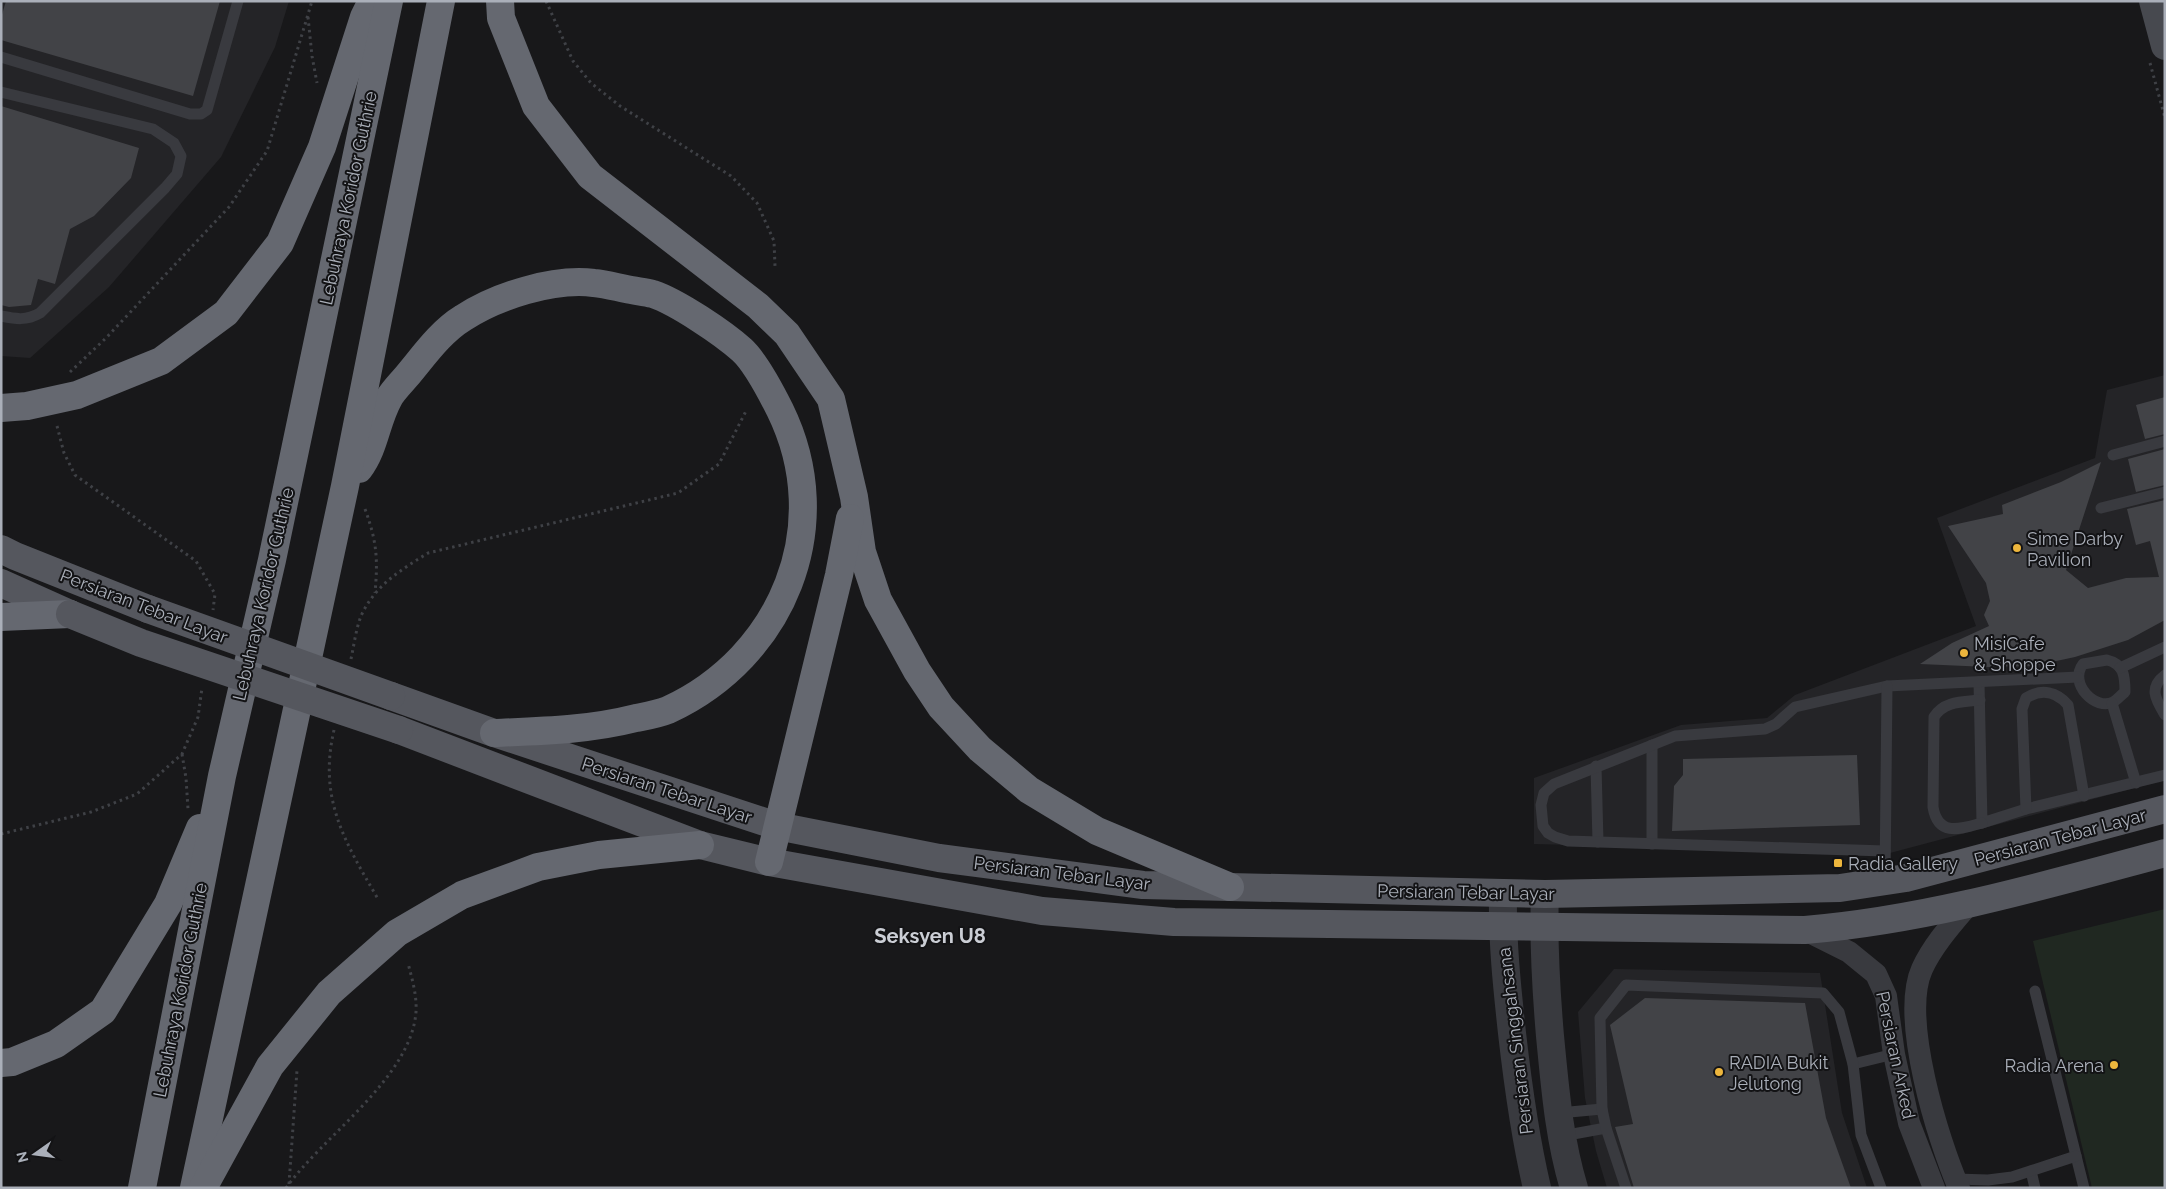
<svg xmlns="http://www.w3.org/2000/svg" width="2166" height="1189" viewBox="0 0 2166 1189" font-family="Raleway,sans-serif">
<rect width="100%" height="100%" fill="#18181a"/>
<g fill="#242427">
<path d="M1,1H289L275,47L221,157L109,287L30,358L1,356Z"/>
<path d="M2165,375V780L1890,853L1534,844V778L1681,725L1767,718L1795,695L1976,626L1937,518L2095,458L2107,390Z"/>
<path d="M1614,969L1820,973L1842,1113L1867,1188H1607L1596,1151L1585,1098L1578,1012Z"/>
</g>
<path fill="#202821" d="M2165,909V1188H2092L2033,941Z"/>
<g fill="#424347">
<path d="M6,1H220L193,96L1,40V18Z"/>
<path d="M1,106L139,148L131,178L94,216L70,229L55,284L38,279L31,305L9,307L1,305Z"/>
<path d="M2165,397V434L2145,439L2136,405Z"/>
<path d="M2165,449V485L2136,492L2128,459Z"/>
<path d="M2101,462L2066,570L2088,588L2126,578L2159,577L2150,541L2136,545L2127,509L2165,500V620L2128,640L2075,657L2033,666L1988,667L1920,664L1952,643L1989,626L1984,615L1990,601L1986,583L1948,526L2003,514L2002,505L2061,482Z"/>
<path d="M1857,755L1860,825L1672,831L1674,786L1683,775V759Z"/>
<path d="M1645,998L1805,1003L1826,1118L1851,1188H1634L1615,1127L1633,1124L1610,1025Z"/>
</g>
<g fill="none" stroke-linecap="round" stroke-linejoin="round">
<g stroke="#3f4146" stroke-width="3" stroke-dasharray="2.5 4" stroke-linecap="butt">
<path d="M546,1L573,61L591,83L620,106L731,176L757,203L774,241L775,266"/>
<path d="M308,17L312,56L317,83"/>
<path d="M2150,63L2165,118"/>
<path d="M70,372L106,338L229,207L267,151L312,1"/>
<path d="M57,426L64,453L75,475L196,561L215,594L213,610"/>
<path d="M365,509C377,542 378,559 375,593"/>
<path d="M351,659C354,645 356,629 361,616C375,585 401,570 428,553L678,493L719,464L746,411"/>
<path d="M334,730C318,799 345,842 378,899"/>
<path d="M182,754L186,778L188,809"/>
<path d="M1,834L91,812L137,794L182,754L198,717L202,688"/>
<path d="M289,1184L297,1070"/>
<path d="M286,1188C323,1136 411,1078 416,1012C417,995 412,979 408,963"/>
</g>
<g stroke="#393a3f" stroke-width="11">
<path d="M1,57L190,114H201L207,110L238,1"/>
<path d="M1,92L153,129L174,143L181,156L177,174L165,188L40,313C26,321 16,319 1,316"/>
<path d="M2113,455L2165,441"/>
<path d="M2101,508L2165,492"/>
<path d="M2107,660C2124,664 2125,676 2125,692C2121,695 2117,700 2113,702C2096,711 2068,684 2083,664Z"/>
<path d="M2120,668L2165,647"/>
<path d="M2165,675C2148,688 2156,700 2165,715"/>
<path d="M1979,682L1982,823L2026,809L2165,775"/>
<path d="M1980,700C1962,702 1944,701 1934,717L1933,807C1938,837 1960,829 1982,823"/>
<path d="M2112,703L2136,783"/>
<path d="M1596,766L1598,842"/>
<path d="M2026,809L2022,709L2026,698C2042,688 2057,692 2068,705L2084,796"/>
<path d="M1652,844V745"/>
<path d="M1885,851L1568,841L1555,837L1548,833L1543,826L1541,805L1544,793L1554,784L1675,736L1765,729L1776,724L1795,707L1887,686L2078,677"/>
<path d="M1885,882L1887,686"/>
<path d="M2035,991L2084,1188"/>
<path d="M1853,1064L1894,1054"/>
<path d="M1559,1113L1602,1109"/>
<path d="M1562,1136L1606,1128"/>
<path d="M2031,1171L2035,1188"/>
<path d="M1956,1179L1988,1180L2012,1177L2076,1156"/>
<path d="M1626,1188L1606,1128L1602,1109L1600,1018L1626,985L1823,993L1839,1012L1853,1064L1861,1135L1881,1188"/>
</g>
<g stroke="#393a3f" stroke-width="22">
<path d="M1805,930L1849,952L1876,974L1886,996L1894,1054L1909,1123L1934,1188"/>
<path d="M1959,1188C1938,1140 1900,1018 1922,969C1933,945 1952,924 1969,904"/>
</g>
<g stroke="#393a3f" stroke-width="28">
<path d="M1503,893C1502,940 1507,987 1512,1033C1518,1086 1525,1137 1537,1188"/>
<path d="M1545,894C1543,942 1546,989 1550,1036C1555,1087 1559,1139 1574,1188"/>
</g>
<path stroke="#47494f" stroke-width="28" d="M2153,1L2165,46"/>
<g stroke="#55575e" stroke-width="28">
<path d="M1,549L15,556L148,609"/>
<path d="M1,583L70,614"/>
<path d="M391,696L494,733L777,826L939,858L1143,885L1545,894L1840,888L1906,878L2165,809"/>
<path d="M399,730L700,845L769,862L1042,911L1174,922L1805,930C1927,920 2046,885 2165,853"/>
</g>
<g stroke="#656870" stroke-width="28">
<path d="M500,1L501,18L536,106L590,176L758,306L787,334L831,399L854,497L862,552L878,600L917,671L941,707L980,749L1029,790L1097,831L1230,887"/>
<path d="M1,408L27,406L77,395L161,361L226,313L280,243L322,147L364,17L372,1"/>
<path d="M359,469C375,448 376,421 389,398C393,391 400,384 406,377C423,357 440,332 463,318C497,296 553,278 594,283C605,284 616,287 626,289C635,291 645,292 653,294C677,302 723,333 742,350C755,362 772,394 780,410C837,526 783,657 668,710C658,714 646,716 636,718C589,730 542,731 494,733"/>
<path d="M1,617L70,614"/>
<path d="M769,862L839,575L850,518"/>
<path d="M1,1063L12,1062L56,1044L103,1011L168,904L200,828"/>
<path d="M142,1188L222,776L272,560L389,1"/>
<path d="M194,1188L345,486L441,1"/>
<path d="M203,1188L270,1066L329,993L397,933L462,895L538,867L599,855L700,845"/>
</g>
<g stroke="#55575e" stroke-width="28">
<path d="M148,609L391,696"/>
<path d="M70,614L141,643L399,730"/>
</g>
</g>
<g fill="#edb63d" stroke="#131315" stroke-width="2">
<circle cx="2017" cy="548" r="5"/>
<circle cx="1964" cy="653" r="5"/>
<rect x="1833" y="858" width="10" height="10" rx="2.5"/>
<circle cx="2114" cy="1065" r="5"/>
<circle cx="1719" cy="1072" r="5"/>
</g>
<g text-anchor="middle" dominant-baseline="central" stroke-width="4" stroke-linejoin="round" paint-order="stroke">
<g font-size="18" fill="#aaafb9" stroke="#131315">
<text transform="translate(348 198) rotate(-78)">Lebuhraya Koridor Guthrie</text>
<text transform="translate(263 594) rotate(-77)">Lebuhraya Koridor Guthrie</text>
<text transform="translate(144 606) rotate(21)">Persiaran Tebar Layar</text>
<text transform="translate(667 790) rotate(18)">Persiaran Tebar Layar</text>
<text transform="translate(2060 837) rotate(-15)">Persiaran Tebar Layar</text>
<text transform="translate(1062 873) rotate(7)">Persiaran Tebar Layar</text>
<text transform="translate(1466 892) rotate(1)">Persiaran Tebar Layar</text>
<text transform="translate(180 990) rotate(-79)">Lebuhraya Koridor Guthrie</text>
<text transform="translate(1515 1041) rotate(-97)">Persiaran Singgahsana</text>
<text transform="translate(1896 1055) rotate(78)">Persiaran Arked</text>
</g>
<g font-size="18" fill="#aaafb9" stroke="#131315" text-anchor="start">
<text x="2027" y="538">Sime Darby<tspan x="2027" dy="21">Pavilion</tspan></text>
<text x="1974" y="643">MisiCafe<tspan x="1974" dy="21">&amp; Shoppe</tspan></text>
<text x="1848" y="863">Radia Gallery</text>
<text x="1729" y="1062">RADIA Bukit<tspan x="1729" dy="21">Jelutong</tspan></text>
<text x="2104" y="1065" text-anchor="end">Radia Arena</text>
</g>
<g font-size="20" font-weight="bold" fill="#cbced5" stroke="#131315">
<text x="930" y="936">Seksyen U8</text>
</g>
</g>
<rect width="2166" height="1189" fill="none" stroke="#aaafb9" stroke-width="5"/>
<g transform="translate(35 1154) rotate(256)" stroke="#131315" stroke-width="4" paint-order="stroke">
<path d="M0-4L9 19L0 12L-9 19Z" fill="#aaafb9"/>
<text y="-8" font-size="14" font-weight="bold" text-anchor="middle" fill="#aaafb9">N</text>
</g>
</svg>
